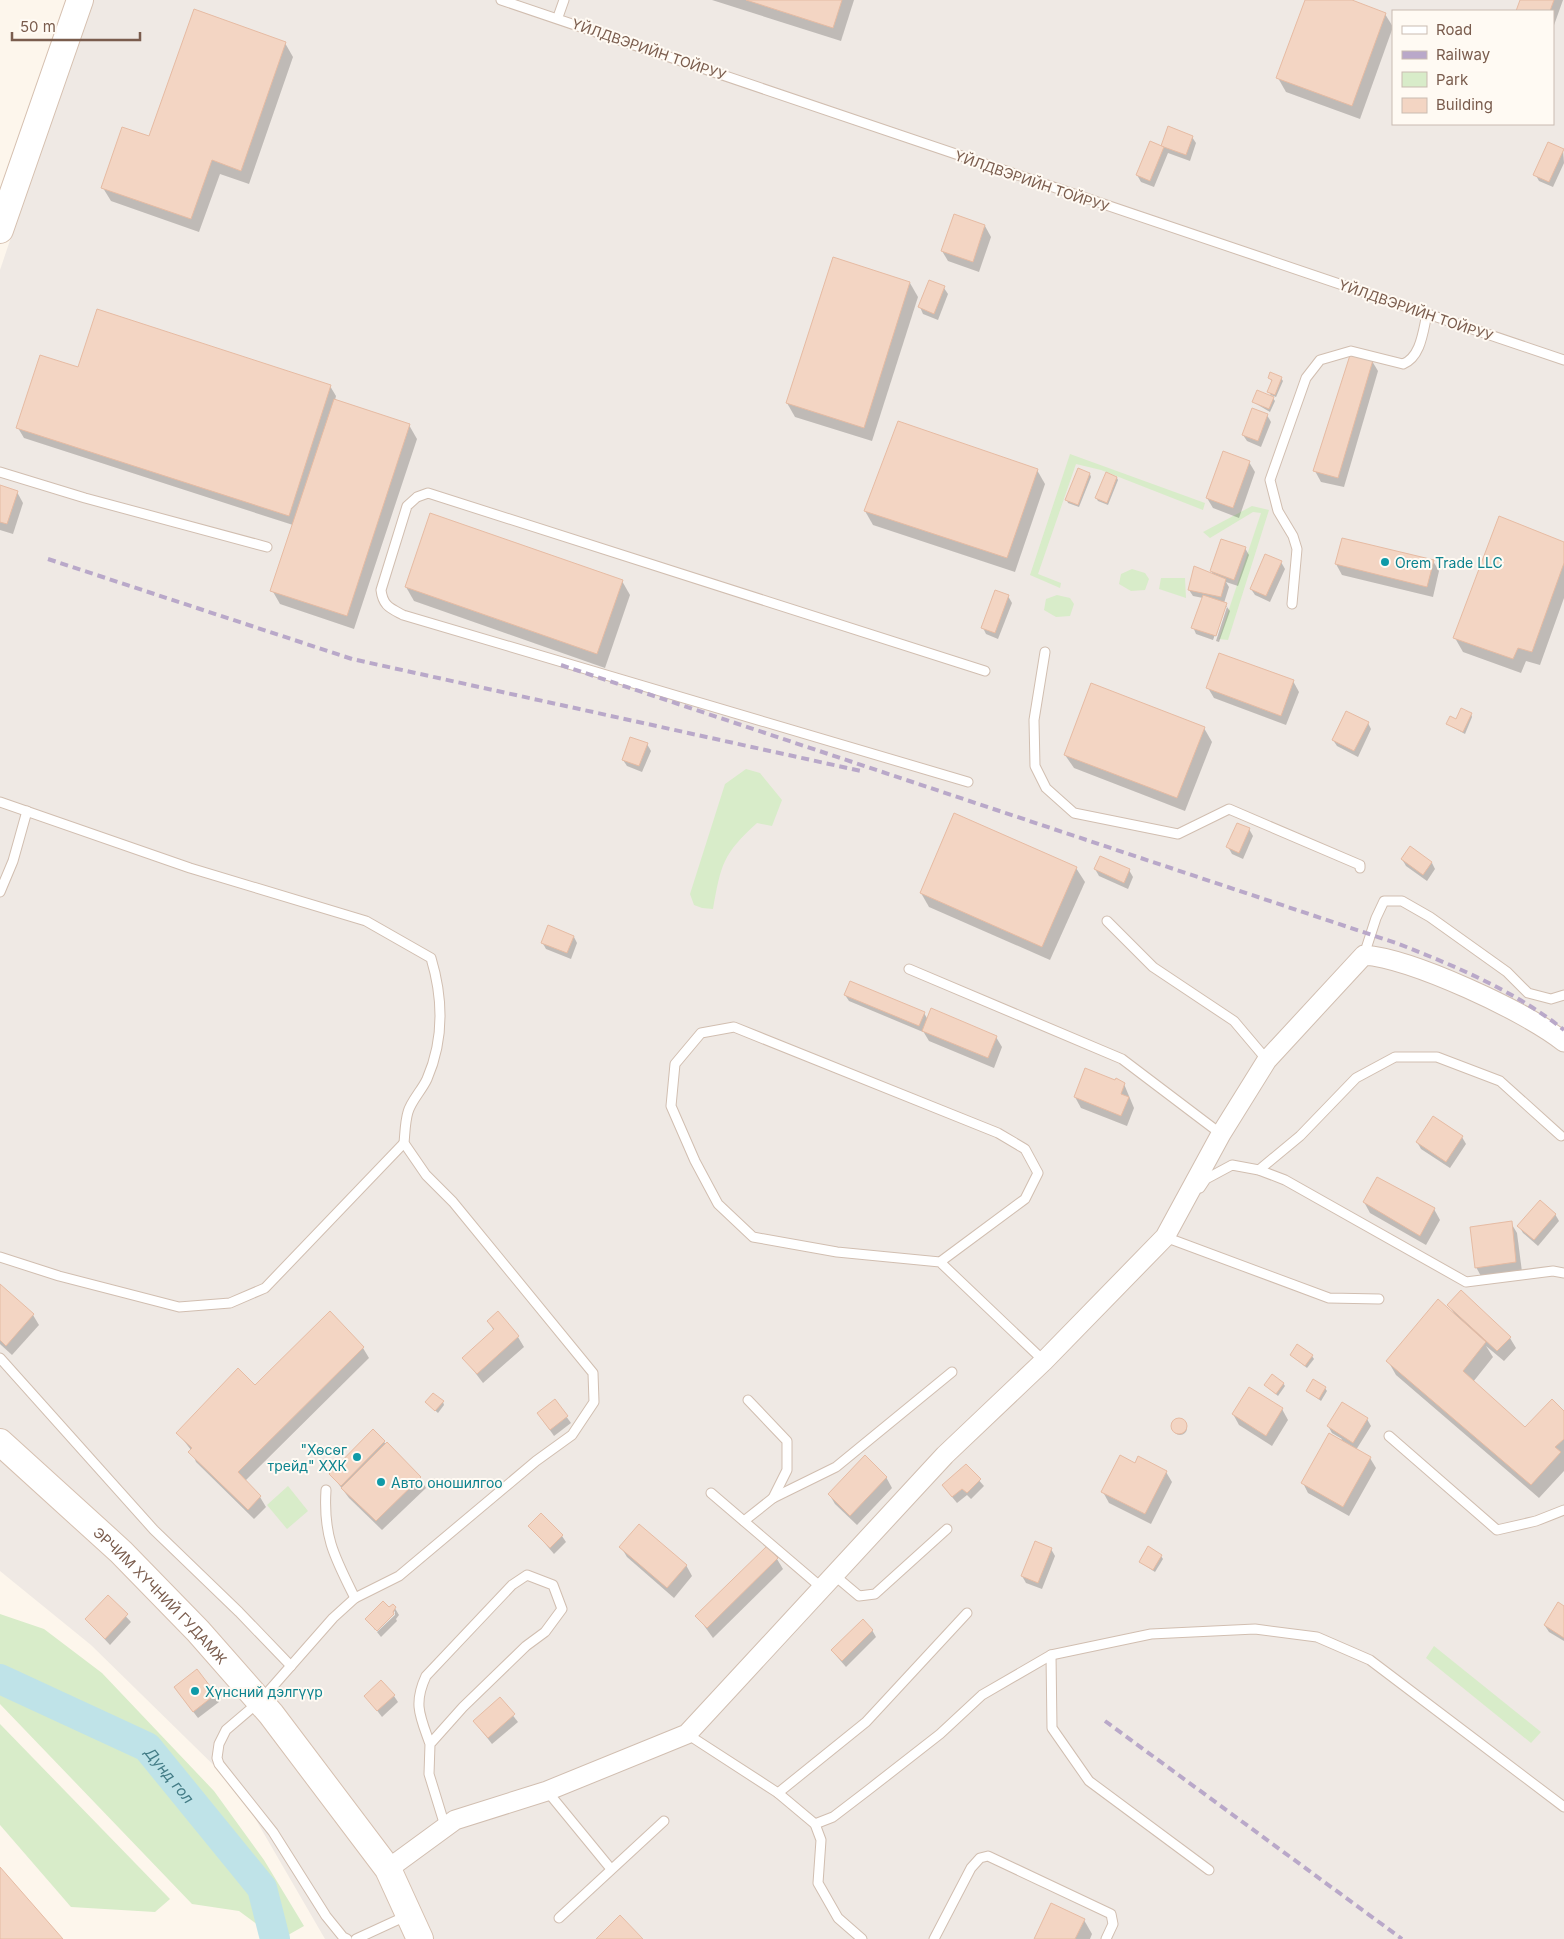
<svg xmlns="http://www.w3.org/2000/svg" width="1564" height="1939" viewBox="0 0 1564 1939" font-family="Inter,sans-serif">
<rect width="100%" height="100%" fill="#fdf6ec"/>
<path fill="#efe9e4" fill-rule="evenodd" d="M91,0H1564V1939H325L238,1789L91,1645L0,1571V270ZM1393,11H1553V124H1393Z"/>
<g fill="#d8ecc9">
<path d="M1070,454L1205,503L1203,510L1101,470L1076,464L1038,574L1061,583L1060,588L1030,575Z"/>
<path d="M1252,506L1269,510L1228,640L1219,639L1261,513L1253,512L1210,538L1203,532Z"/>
<path d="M1132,569L1145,573L1149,579L1145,590L1131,591L1119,584L1121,574Z"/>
<path d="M1161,578H1185L1186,598L1159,589Z"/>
<path d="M1057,595L1070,598L1074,604L1070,616L1056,617L1044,610L1046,599Z"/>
<path d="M746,769L760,773L782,800L772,826L757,823C723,854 721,864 713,909L702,908L694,905L690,894L725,784Z"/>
<path d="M288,1486L308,1511L287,1529L267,1505Z"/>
<path d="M0,1614L44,1629L102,1673L214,1791L264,1860L304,1926L281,1939H277L239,1911L192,1904L0,1704Z"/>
<path d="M1434,1646L1541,1732L1531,1743L1426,1658Z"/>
<path d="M0,1724L170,1899L155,1912L71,1907L0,1825Z"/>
</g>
<g fill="#0003">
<path d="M712,0H854L841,41Z"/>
<path d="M1306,0H1348L1385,14L1393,27L1360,119L1286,92L1278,78Z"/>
<path d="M1522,0H1563L1553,28V11H1518Z"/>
<path d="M285,43L293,57L249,184L220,174L199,232L111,201L103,188L150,138Z"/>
<path d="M1192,137L1196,143L1190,161L1168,153L1154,187L1141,182L1137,175L1162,148Z"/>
<path d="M1563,150L1564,163L1553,187L1539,181L1535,174Z"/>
<path d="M954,216L985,226L991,237L979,272L948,261L942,251Z"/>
<path d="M910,283L918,297L872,441L795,417L787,403Z"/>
<path d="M944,288L948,294L938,320L923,314L920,307Z"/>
<path d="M1372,361L1378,371L1344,487L1321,482L1315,471Z"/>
<path d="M79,369L330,386L336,396L335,400L409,425L417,439L354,629L280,604L272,590L293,525L24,438L18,428Z"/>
<path d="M1269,378H1281L1283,381L1276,397L1271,395L1275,401L1270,412L1253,402L1272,397L1269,392L1273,382Z"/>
<path d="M1267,415L1271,422L1261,447L1247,441L1243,435Z"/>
<path d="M1249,462L1255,472L1239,518L1213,508L1207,498Z"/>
<path d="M1037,470L1045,484L1015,572L873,525L865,511Z"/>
<path d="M1090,474L1091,477L1079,507L1068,503L1067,500Z"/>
<path d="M1117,478L1118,480L1108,505L1098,501L1096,498Z"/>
<path d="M0,487L17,492L23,503L13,534L0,530Z"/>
<path d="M1564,543V598L1540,665L1526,661L1521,673L1463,652L1455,638Z"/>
<path d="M1245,548L1249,555L1238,586L1226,582L1229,587L1224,603L1230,611L1219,642L1216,641L1227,607H1225L1213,640L1196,634L1193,627L1203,598L1193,596L1189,590L1214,575L1211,571Z"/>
<path d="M1433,561L1439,571L1433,597L1342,575L1336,564Z"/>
<path d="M1281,562L1285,569L1270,602L1255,595L1251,589Z"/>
<path d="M622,581L630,595L605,668L414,601L406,587Z"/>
<path d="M1008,596L1012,603L998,639L986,634L983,628Z"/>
<path d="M1293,681L1299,692L1286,725L1214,698L1208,688Z"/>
<path d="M1471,714L1472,717L1465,734L1447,724Z"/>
<path d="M1368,723L1371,729L1358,757L1337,746L1333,740Z"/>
<path d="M1204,728L1212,742L1185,811L1074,768L1065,755Z"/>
<path d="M647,744L651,751L642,772L627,766L623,760Z"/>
<path d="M955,815L1076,868L1085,882L1050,960L929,907L921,893Z"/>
<path d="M1249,829L1253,836L1243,859L1232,854L1228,847Z"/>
<path d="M1411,848L1432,863L1435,869L1427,881L1406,866L1402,859Z"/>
<path d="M1095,869L1129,870L1133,877L1128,889L1099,876Z"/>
<path d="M574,937L577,943L571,959L546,949L542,942Z"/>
<path d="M845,995L924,1013L928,1020L996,1037L1002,1047L994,1068L929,1041L923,1031V1032L849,1001Z"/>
<path d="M1086,1070L1124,1084L1134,1108L1127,1126L1081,1108L1075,1097Z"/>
<path d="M1462,1137L1466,1144L1450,1168L1421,1149L1417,1142Z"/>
<path d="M1378,1178L1434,1209L1440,1220L1426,1245L1370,1213L1364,1202Z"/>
<path d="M1555,1214L1559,1221L1538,1246L1523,1233L1519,1226Z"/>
<path d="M1511,1223L1517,1233L1522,1272L1482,1278L1476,1267Z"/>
<path d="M0,1286L33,1315L39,1325L12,1355L0,1344Z"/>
<path d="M1449,1305L1510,1338L1516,1348L1504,1361L1486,1346L1493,1357L1473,1382L1525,1429L1564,1413V1471L1539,1498L1396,1375L1388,1361L1455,1315Z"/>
<path d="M497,1313L518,1337L524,1347L483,1383L464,1358L494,1331L488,1321Z"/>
<path d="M363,1348L369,1358L245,1481L260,1497L266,1507L254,1519L196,1462L191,1450L178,1433L255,1386Z"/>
<path d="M1291,1355L1312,1356L1314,1359L1307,1368Z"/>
<path d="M1283,1383L1285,1386L1278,1396L1265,1385Z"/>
<path d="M1325,1388L1327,1391L1321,1401L1308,1391Z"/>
<path d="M1250,1389L1282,1409L1288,1420L1272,1446L1239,1425L1233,1414Z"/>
<path d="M555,1401L571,1423L554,1436L538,1413Z"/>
<path d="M443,1402L444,1405L438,1413L427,1403Z"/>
<path d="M1367,1419L1371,1426L1356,1450L1370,1458L1376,1468L1349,1516L1308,1493L1303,1483L1342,1439L1332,1433L1328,1426Z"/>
<circle cx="1180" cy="1428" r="7"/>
<path d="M373,1431L420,1478L426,1488L382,1530L349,1498L331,1474Z"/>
<path d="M1136,1464L1166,1472L1172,1482L1151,1524L1109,1503L1103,1492Z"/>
<path d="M966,1466L984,1486L971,1499L967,1495L957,1503L943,1486Z"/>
<path d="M886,1477L892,1488L857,1525L835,1504L829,1494Z"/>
<path d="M530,1526L562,1536L566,1542L554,1554Z"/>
<path d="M621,1547L686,1565L692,1576L674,1598L627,1557Z"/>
<path d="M1051,1549L1055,1556L1042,1589L1026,1583L1022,1576Z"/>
<path d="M1161,1556L1163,1559L1155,1572L1140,1562Z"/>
<path d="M777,1559L783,1569L713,1638L697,1616Z"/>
<path d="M108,1597L131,1622L110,1645L87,1620Z"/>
<path d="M393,1605L399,1615L396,1619L397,1621L381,1637L377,1632L395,1615V1611L375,1630L367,1619Z"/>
<path d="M1564,1607V1641L1549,1632L1545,1626Z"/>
<path d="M872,1630L876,1637L846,1667L832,1651Z"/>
<path d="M197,1671L219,1702L198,1718L175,1688Z"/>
<path d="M366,1696H394L398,1702L382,1717Z"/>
<path d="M500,1699L518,1722L492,1744L474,1721Z"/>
<path d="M1084,1920L1092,1934L1090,1939H1036Z"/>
</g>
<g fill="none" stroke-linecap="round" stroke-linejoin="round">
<path stroke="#bfe3e8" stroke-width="30" id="s1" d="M0,1679L147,1747L262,1888L275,1939"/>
</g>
<g fill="#f3d5c3" stroke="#e6bba3">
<path d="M746,0H842L833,28Z"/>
<path d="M1305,0H1352L1386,13L1352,106L1276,78Z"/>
<path d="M1520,0H1554L1550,11H1516Z"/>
<path d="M194,9L286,42L241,171L212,160L191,219L101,188L122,127L149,136Z"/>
<path d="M1168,126L1193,136L1186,155L1161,146Z"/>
<path d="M1150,141L1164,147L1150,181L1136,175Z"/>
<path d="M1548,142L1564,149L1549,182L1533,175Z"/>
<path d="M954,214L985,225L973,262L941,251Z"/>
<path d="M833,257L910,282L864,428L786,403Z"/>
<path d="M929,280L945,286L934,314L918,307Z"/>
<path d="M97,309L331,385L289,516L16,428L40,355L78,367Z"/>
<path d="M1351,352L1373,360L1338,478L1313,471Z"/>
<path d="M1270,372L1282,377L1275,395L1267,392L1272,380L1268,378Z"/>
<path d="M1257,390L1274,397L1269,409L1252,402Z"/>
<path d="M334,399L410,424L347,616L270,591Z"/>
<path d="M1252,408L1268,414L1258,441L1242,435Z"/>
<path d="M898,421L1038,469L1007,558L864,511Z"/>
<path d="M1223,451L1250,461L1233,508L1206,498Z"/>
<path d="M1078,468L1090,473L1078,505L1065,500Z"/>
<path d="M1106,472L1117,477L1107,503L1095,498Z"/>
<path d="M0,485L18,491L7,524L0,522Z"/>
<path d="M430,513L623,580L597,654L405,587Z"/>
<path d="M1499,516L1564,542V563L1532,652L1518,648L1513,659L1453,638Z"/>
<path d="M1342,538L1434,560L1427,587L1335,564Z"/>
<path d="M1221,539L1246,547L1234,580L1210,571Z"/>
<path d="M1265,554L1282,561L1266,596L1250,589Z"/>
<path d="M1194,566L1226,579L1221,597L1188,590Z"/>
<path d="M995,590L1009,595L995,633L981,628Z"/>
<path d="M1203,595L1227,603L1216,636L1191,628Z"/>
<path d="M1219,653L1294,680L1281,716L1206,688Z"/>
<path d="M1091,683L1205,727L1177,798L1064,755Z"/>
<path d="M1461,708L1472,713L1463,732L1446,724L1450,716L1456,719Z"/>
<path d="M1346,711L1369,722L1354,751L1332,740Z"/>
<path d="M630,737L648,743L639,766L622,760Z"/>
<path d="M954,813L1077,867L1042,947L920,893Z"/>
<path d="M1237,823L1250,828L1239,853L1226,847Z"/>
<path d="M1410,846L1432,862L1423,875L1401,859Z"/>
<path d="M1100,856L1130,869L1124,883L1094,869Z"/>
<path d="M548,925L574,936L567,953L541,943Z"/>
<path d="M850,981L925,1012L919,1026L844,995Z"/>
<path d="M931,1008L997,1036L988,1058L922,1031Z"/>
<path d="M1085,1068L1115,1080L1116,1078L1125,1083L1121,1094L1129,1097L1121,1116L1074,1097Z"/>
<path d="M1433,1116L1463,1136L1446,1162L1416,1142Z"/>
<path d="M1377,1177L1435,1208L1420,1236L1363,1202Z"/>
<path d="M1540,1200L1556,1214L1534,1240L1517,1226Z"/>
<path d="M1512,1221L1516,1262L1475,1268L1470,1227Z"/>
<path d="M0,1284L34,1314L6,1346L0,1340Z"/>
<path d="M1461,1290L1511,1337L1497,1351L1447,1305Z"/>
<path d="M1438,1299L1486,1342L1463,1371L1525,1427L1552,1399L1564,1411V1439L1555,1447L1561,1452L1531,1485L1386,1361Z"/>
<path d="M330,1311L364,1347L238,1472L261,1496L248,1510L188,1452L192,1448L176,1433L238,1368L255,1385Z"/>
<path d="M498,1311L519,1336L477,1374L462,1358L494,1329L487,1321Z"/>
<path d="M1297,1344L1313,1355L1305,1366L1290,1355Z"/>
<path d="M1272,1374L1284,1383L1276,1394L1264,1385Z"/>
<path d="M1313,1379L1326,1387L1319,1399L1306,1391Z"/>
<path d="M1249,1387L1283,1408L1266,1436L1232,1414Z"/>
<path d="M433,1393L444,1401L435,1411L425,1402Z"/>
<path d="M555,1399L568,1416L550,1430L537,1413Z"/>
<path d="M1342,1402L1368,1418L1353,1443L1327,1426Z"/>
<circle cx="1179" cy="1426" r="8"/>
<path d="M373,1429L385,1441L341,1486L329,1474Z"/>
<path d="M1329,1433L1371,1457L1343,1507L1301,1483Z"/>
<path d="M387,1442L421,1477L376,1521L341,1488Z"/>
<path d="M865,1455L887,1477L850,1516L828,1494Z"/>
<path d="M1120,1455L1135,1463L1138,1456L1167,1471L1145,1514L1101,1492Z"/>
<path d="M966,1464L981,1479L967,1493L962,1489L952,1497L942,1485Z"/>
<path d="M541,1513L563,1535L550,1548L528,1526Z"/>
<path d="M639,1524L687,1565L667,1588L619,1547Z"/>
<path d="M1035,1541L1052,1548L1038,1583L1021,1576Z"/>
<path d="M767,1546L778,1558L707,1628L695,1616Z"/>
<path d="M1148,1546L1162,1555L1153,1570L1139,1562Z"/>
<path d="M108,1595L128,1614L105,1639L85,1619Z"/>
<path d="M383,1601L389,1607L393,1604L396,1607L393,1612L394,1614L377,1631L365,1619Z"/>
<path d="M1558,1602L1564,1606V1638L1544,1625Z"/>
<path d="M863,1619L873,1630L842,1661L831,1650Z"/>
<path d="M197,1669L216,1694L193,1712L174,1687Z"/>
<path d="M381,1680L395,1695L377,1711L364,1696Z"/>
<path d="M500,1697L515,1714L488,1738L473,1721Z"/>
<path d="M0,1867L63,1939H0Z"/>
<path d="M1051,1903L1085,1919L1075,1939H1034Z"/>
<path d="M620,1915L643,1939H596Z"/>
</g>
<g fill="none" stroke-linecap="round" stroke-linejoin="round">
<defs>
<g id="service">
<path d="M501,0L1564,360"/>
<path d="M558,17L564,0"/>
<path d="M0,472L85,498L267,547"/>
<path d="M1292,604L1297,549L1293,536L1278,511L1270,480L1306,378L1320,360L1351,351L1403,364C1421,357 1423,331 1427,314"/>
<path d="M1045,652L1034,720L1035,766L1046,788L1074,813L1178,834L1229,809L1360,865V868"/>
<path d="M968,782L403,615C390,608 383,606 381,590L407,506L417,497L428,493L985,671"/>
<path d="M0,802L190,868L366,921L431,958C443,998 444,1040 427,1079C422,1090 411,1101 408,1112C405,1122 405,1133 404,1143L426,1175L453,1202L593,1373L594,1402L572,1435L536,1461L399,1576L355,1598L333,1618L260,1701L226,1730L219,1744L217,1758L219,1764L273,1832L326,1916L343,1937L347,1939"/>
<path d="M0,892L13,861L27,811"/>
<path d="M1107,921L1153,967L1234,1021L1267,1060"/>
<path d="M1364,955L1376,918L1384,901H1402L1430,917L1507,972L1528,993L1551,999L1564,995"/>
<path d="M909,969L1122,1059L1221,1134"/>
<path d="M1259,1170L1300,1136L1356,1078L1395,1057H1437L1500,1081L1561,1136"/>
<path d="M1200,1188L1206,1179L1232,1165L1259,1170L1285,1180L1466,1282L1553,1271L1564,1273"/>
<path d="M1167,1235L1165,1237L1329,1298L1379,1299"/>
<path d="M0,1257L59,1276L179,1307L230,1303L265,1288L404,1143"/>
<path d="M940,1262L1025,1199L1038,1173L1025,1149L998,1133L734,1027L701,1033L675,1064L671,1106L695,1161L718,1204L753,1237L837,1252L940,1262L1044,1361"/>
<path d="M0,1358L154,1530L239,1612L291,1666"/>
<path d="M1389,1436L1497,1530L1536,1521L1564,1510"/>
<path d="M326,1490C323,1537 335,1558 355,1598"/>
<path d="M711,1493L822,1588"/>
<path d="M773,1498L836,1467L952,1372"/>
<path d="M744,1521L773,1498L787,1470V1441L748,1400"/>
<path d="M834,1575L859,1596L875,1594L947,1529"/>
<path d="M1051,1655L1052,1728L1089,1781L1209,1870"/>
<path d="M687,1734L778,1793L815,1824L821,1840L818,1883L838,1918L862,1939"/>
<path d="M430,1744C420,1716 413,1704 426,1676L512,1585L527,1575L553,1585L562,1609L545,1632L526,1646L463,1707L430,1744L429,1774L445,1826"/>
<path d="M547,1791L611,1869"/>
<path d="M778,1793L866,1722L967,1613"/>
<path d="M815,1824L833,1817L867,1791L940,1734L982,1695L1051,1655L1151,1634L1255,1629L1317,1637L1370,1660L1564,1807"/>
<path d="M559,1918L664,1821"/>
<path d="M356,1939L406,1916"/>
<path d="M934,1939L971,1868L980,1858L988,1856L1111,1914L1113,1924L1106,1939"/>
</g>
<path id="minor" d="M388,1869L455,1820L547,1791L687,1734L945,1455L1044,1361L1165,1237L1221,1134L1267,1060L1364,955C1413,959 1525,1011 1564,1042"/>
<g id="secondary">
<path d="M0,230L80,0"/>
<path id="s2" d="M0,1442L121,1552L198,1631L271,1714L388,1869L420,1939"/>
</g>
</defs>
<use href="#service" stroke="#d1beb0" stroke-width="11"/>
<use href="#minor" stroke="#d1beb0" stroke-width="21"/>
<use href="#secondary" stroke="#d6c0b0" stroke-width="28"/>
<use href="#service" stroke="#fff" stroke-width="9"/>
<use href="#minor" stroke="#fff" stroke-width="19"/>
<use href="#secondary" stroke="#fff" stroke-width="26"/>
<g stroke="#b9a8c9" stroke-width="4" stroke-dasharray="8 5" stroke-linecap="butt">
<path d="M48,559L352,659L861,771"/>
<path d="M561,665L1399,944C1457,967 1515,991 1564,1030"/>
<path d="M1105,1721L1402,1939"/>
</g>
</g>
<g fill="#0f9aa8" stroke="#fffaf3" stroke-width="2">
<circle cx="1385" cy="562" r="5"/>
<circle cx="357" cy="1457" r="5"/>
<circle cx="381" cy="1482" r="5"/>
<circle cx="195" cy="1691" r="5"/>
</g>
<g text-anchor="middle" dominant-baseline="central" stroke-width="4" stroke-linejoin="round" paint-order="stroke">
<g font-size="14" fill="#7a5c4d" stroke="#fffaf3">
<text transform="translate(649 49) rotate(19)">ҮЙЛДВЭРИЙН ТОЙРУУ</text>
<text transform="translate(1032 181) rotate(19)">ҮЙЛДВЭРИЙН ТОЙРУУ</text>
<text transform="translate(1416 310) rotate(19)">ҮЙЛДВЭРИЙН ТОЙРУУ</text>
<text stroke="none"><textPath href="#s2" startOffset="222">ЭРЧИМ ХҮЧНИЙ ГУДАМЖ</textPath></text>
</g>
<g font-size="14" fill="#0d838f" stroke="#fffaf3" text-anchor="start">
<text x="1395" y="562">Orem Trade LLC</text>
<text x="347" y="1449" text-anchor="end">"Хөсөг<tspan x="347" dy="16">трейд" ХХК</tspan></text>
<text x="391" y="1482">Авто оношилгоо</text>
<text x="205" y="1691">Хүнсний дэлгүүр</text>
</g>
<g font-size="15" font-style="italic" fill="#437c86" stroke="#fffaf3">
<text stroke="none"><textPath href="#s1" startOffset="198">Дунд гол</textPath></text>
</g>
</g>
<rect x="1392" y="10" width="162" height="115" fill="#fffaf3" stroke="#cabbb1"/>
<rect x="1402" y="26" width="25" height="8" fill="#ffffff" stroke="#cabbb1"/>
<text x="1436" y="35" font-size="15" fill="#7a5c4d">Road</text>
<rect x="1402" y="51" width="25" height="8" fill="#b9a8c9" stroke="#cabbb1"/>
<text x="1436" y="60" font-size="15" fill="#7a5c4d">Railway</text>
<rect x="1402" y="72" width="25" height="15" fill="#d8ecc9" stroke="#cabbb1"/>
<text x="1436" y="85" font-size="15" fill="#7a5c4d">Park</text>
<rect x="1402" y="98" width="25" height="15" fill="#f3d5c3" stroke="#cabbb1"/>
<text x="1436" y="110" font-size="15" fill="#7a5c4d">Building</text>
<path d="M12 32v8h128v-8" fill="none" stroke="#7a5c4d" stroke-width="2.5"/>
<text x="20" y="32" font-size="15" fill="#7a5c4d" stroke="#fffaf3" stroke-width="4" paint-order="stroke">50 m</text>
</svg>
